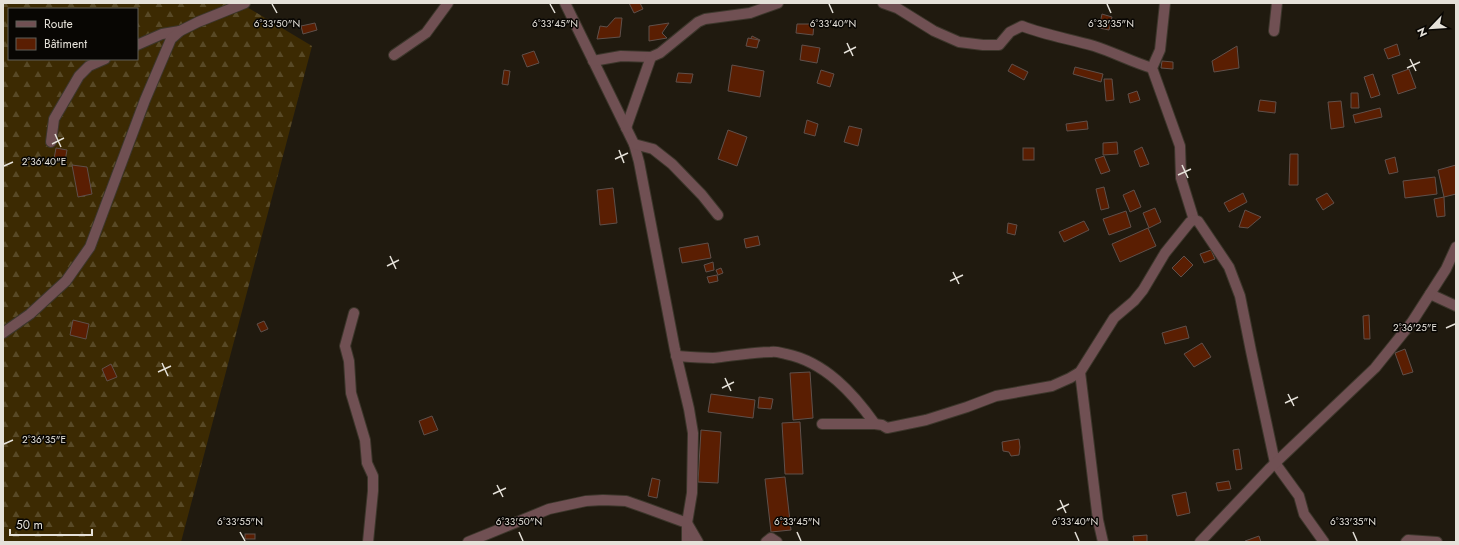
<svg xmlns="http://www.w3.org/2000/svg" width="1459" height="545" viewBox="0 0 1459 545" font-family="Jost,sans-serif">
<defs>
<pattern id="forest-firs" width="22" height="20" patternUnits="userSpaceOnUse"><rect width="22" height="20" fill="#3c2a02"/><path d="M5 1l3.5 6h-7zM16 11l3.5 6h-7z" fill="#584926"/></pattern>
</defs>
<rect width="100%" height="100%" fill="#201a0f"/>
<path fill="url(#forest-firs)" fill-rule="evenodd" d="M3,3H240L312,46L181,542H3ZM9,9H137V59H9Z"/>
<g fill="#5a1e02" stroke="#5f504b">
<path d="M629,3H640L643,9L634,13Z"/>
<path d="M1102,14L1112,17L1109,30L1099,28Z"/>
<path d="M615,18H622L620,37L597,39L600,26L607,27Z"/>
<path d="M315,23L317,30L303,34L301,26Z"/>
<path d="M669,23L662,33L667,38L649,41V26Z"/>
<path d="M797,24H814L813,35L796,33Z"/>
<path d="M752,36L760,40L756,46L748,45Z"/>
<path d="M748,38L759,40L757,48L746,46Z"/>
<path d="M1397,44L1400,55L1388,59L1384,49Z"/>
<path d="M802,45L820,48L817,63L800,60Z"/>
<path d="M1237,46L1239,68L1214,72L1212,61Z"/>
<path d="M534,51L539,63L527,67L522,55Z"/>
<path d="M1162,61L1173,62V69L1161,68Z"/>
<path d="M1012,64L1028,72L1024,80L1008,71Z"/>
<path d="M732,65L764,71L760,97L728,91Z"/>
<path d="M1075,67L1103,74L1101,82L1073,74Z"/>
<path d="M1409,69L1416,88L1398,94L1392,75Z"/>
<path d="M504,70L510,71L508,85L502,84Z"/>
<path d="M821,70L834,74L830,87L817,83Z"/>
<path d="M678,73L693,74L691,83L676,82Z"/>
<path d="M1373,74L1380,95L1371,98L1364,77Z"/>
<path d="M1104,79H1112L1114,100L1106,101Z"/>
<path d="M1137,91L1140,100L1130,103L1128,94Z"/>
<path d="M1351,93H1358L1359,108H1351Z"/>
<path d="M1260,100L1276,102L1275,113L1258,111Z"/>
<path d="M1341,101L1344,127L1331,129L1328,102Z"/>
<path d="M1380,108L1382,117L1355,123L1353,115Z"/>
<path d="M807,120L818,124L815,136L804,133Z"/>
<path d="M1087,121L1088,129L1067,131L1066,124Z"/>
<path d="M849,126L862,129L858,146L844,142Z"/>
<path d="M728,130L747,137L737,166L718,159Z"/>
<path d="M1117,142L1118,154L1103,155V143Z"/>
<path d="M1142,147L1149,164L1140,167L1134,151Z"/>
<path d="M56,148L67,150L65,161L54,159Z"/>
<rect x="1023" y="148" width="11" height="12"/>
<path d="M1290,154H1298V185H1289Z"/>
<path d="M1104,156L1110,171L1101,174L1095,159Z"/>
<path d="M1395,157L1398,172L1389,174L1385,160Z"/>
<path d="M72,165L87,167L92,194L78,197Z"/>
<path d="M1456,165V194L1444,197L1438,170Z"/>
<path d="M1435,177L1437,194L1405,198L1403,181Z"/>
<path d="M1104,187L1109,208L1101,210L1096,189Z"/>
<path d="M613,188L617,223L600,225L597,190Z"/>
<path d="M1134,190L1141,207L1130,212L1123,195Z"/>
<path d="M1243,193L1247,202L1229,212L1224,203Z"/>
<path d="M1327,193L1334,203L1323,210L1316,199Z"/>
<path d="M1444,197L1445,216L1437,217L1434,199Z"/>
<path d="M1155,208L1161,222L1149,228L1143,213Z"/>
<path d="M1245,210L1261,217L1248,228L1239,227Z"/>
<path d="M1126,211L1131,227L1109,235L1103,219Z"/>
<path d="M1084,221L1089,230L1064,242L1059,232Z"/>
<path d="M1008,223L1017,225L1015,235L1007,233Z"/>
<path d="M1148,228L1156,246L1120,262L1112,244Z"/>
<path d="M758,236L760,245L746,248L744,239Z"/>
<path d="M708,243L711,258L682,263L679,248Z"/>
<path d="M1211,250L1215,259L1204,263L1200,254Z"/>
<path d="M1184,256L1193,265L1181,277L1172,268Z"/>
<path d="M713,262L714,270L706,272L704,265Z"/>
<path d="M721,268L723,273L718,275L716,270Z"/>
<path d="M717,275L718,281L709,283L707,277Z"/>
<path d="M1369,315L1370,339H1364L1363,316Z"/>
<path d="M73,320L89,324L86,339L70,335Z"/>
<path d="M264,321L268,329L261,332L257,324Z"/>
<path d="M1186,326L1189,338L1165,344L1162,333Z"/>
<path d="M1202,343L1211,357L1194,367L1184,354Z"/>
<path d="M1405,349L1413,372L1403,375L1395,353Z"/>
<path d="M111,364L117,377L107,381L102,369Z"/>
<path d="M810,372L813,418L793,420L790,373Z"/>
<path d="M711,394L755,400L753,418L708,412Z"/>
<path d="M759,397L773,399L771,409L758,408Z"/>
<path d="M432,416L438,430L424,435L419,421Z"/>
<path d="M800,422L803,474H785L782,423Z"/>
<path d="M701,430L721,432L718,483L698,482Z"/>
<path d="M1019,439L1020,447L1019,455L1011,456L1009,452L1003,451L1002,442Z"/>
<path d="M1239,449L1242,469L1236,470L1233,450Z"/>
<path d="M785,477L791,530L771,532L765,479Z"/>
<path d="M652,478L660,480L657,498L648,496Z"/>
<path d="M1229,481L1231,489L1218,491L1216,483Z"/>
<path d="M1186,492L1190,513L1177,516L1172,495Z"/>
<rect x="245" y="534" width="10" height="5"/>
<path d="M1147,535V542H1134L1133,536Z"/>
<path d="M1259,536L1261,542H1245V541Z"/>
</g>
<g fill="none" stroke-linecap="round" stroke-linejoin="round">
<defs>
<g id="minor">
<path d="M565,3L634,144L639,162L675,350L689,409L693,433L692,493L687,523V542"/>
<path d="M883,3L897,8L934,31L959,42L983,45H999L1010,32L1022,26C1045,35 1070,39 1094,46C1113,52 1132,62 1152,68"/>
<path d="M1165,3L1160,50L1152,68L1180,146L1181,178L1194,220"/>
<path d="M1274,31L1277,3"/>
<path d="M137,45L162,34L180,31"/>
<path d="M394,55L426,33L448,3"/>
<path d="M593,61L621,56L651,57L660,53L698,22L705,19L750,13L778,3"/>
<path d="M626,128L651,57"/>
<path d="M51,142L54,119L79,76L89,66L105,59"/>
<path d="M634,144L653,149L672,164L702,195L718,215"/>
<path d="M1430,294L1456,306"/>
<path d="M354,313L345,346L349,361L351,393L365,440L367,463L373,476V491L368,542"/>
<path d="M3,333L30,314L66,281L90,247L145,100L171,39L180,31L198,22L245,3"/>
<path d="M676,356C689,357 700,358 713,358C732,356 751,352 771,352C776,351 781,353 786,354C825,362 853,393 875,424"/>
<path d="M1080,372L1098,520L1103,542"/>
<path d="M822,424H875L882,425L887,428L926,420L967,407L996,396L1052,386L1070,378L1080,372L1114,318L1134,301L1143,290L1165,253L1190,222L1194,220L1198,221L1229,267L1240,296L1251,351L1275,463L1299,496L1304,514L1324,542"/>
<path d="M468,542L549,509L586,501L603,500L626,501L646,508L687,523L698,542"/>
<path d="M766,542L771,538L777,542"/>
<path d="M1200,542L1270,468L1375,368L1412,322L1446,269L1456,247"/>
<path d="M1406,542L1408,540L1437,542"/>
</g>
</defs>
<use href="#minor" stroke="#3c362b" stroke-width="12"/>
<use href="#minor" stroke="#705053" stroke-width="10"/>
</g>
<path fill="none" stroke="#e5e1d9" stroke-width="1.5" d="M272,4L277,13M550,4L555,13M829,4L833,13M1107,4L1111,13M847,43L853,56M844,53L856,47M1410,59L1416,71M1407,68L1420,62M55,134L61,147M52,144L64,138M619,150L624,163M615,159L628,153M1182,165L1188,178M4,166L13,162M1178,175L1191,169M390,256L396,269M387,266L399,260M953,272L959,284M950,281L963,275M1446,328L1455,324M162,363L168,376M158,372L171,366M725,378L731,391M722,388L734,382M1288,394L1294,406M1285,403L1298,397M4,444L13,440M497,485L503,497M493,494L506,488M1060,500L1066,513M1057,510L1069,504M240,532L245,541M519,532L523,541M797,532L801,541M1075,532L1079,541M1353,532L1357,541"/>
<g font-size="10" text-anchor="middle" fill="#e5e1d9" stroke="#080603" stroke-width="3" stroke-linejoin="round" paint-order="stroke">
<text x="277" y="27">6°33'50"N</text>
<text x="555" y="27">6°33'45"N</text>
<text x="833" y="27">6°33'40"N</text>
<text x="1111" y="27">6°33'35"N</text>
<text x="44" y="165">2°36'40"E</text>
<text x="1415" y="331">2°36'25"E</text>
<text x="44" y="443">2°36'35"E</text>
<text x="519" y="525">6°33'50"N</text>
<text x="797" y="525">6°33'45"N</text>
<text x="1075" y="525">6°33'40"N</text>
<text x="1353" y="525">6°33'35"N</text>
<text x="240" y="525">6°33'55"N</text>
</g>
<rect width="1459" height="545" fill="none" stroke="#e5e1d9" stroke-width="8"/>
<rect x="8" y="8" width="130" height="52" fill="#080603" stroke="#605e59"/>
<rect x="16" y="21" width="20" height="6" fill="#705053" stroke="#605e59"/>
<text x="44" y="28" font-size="12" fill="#e5e1d9">Route</text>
<rect x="16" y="38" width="20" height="12" fill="#5a1e02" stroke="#605e59"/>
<text x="44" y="48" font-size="12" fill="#e5e1d9">Bâtiment</text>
<g transform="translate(1431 28) rotate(245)" stroke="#080603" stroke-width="3" paint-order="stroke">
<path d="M0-3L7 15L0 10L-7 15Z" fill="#e5e1d9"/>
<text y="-6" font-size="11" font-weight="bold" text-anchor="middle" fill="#e5e1d9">N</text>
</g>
<path d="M10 529v6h82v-6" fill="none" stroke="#e5e1d9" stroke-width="2"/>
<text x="16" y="529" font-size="12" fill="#e5e1d9" stroke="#080603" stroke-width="3" paint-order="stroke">50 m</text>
</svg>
